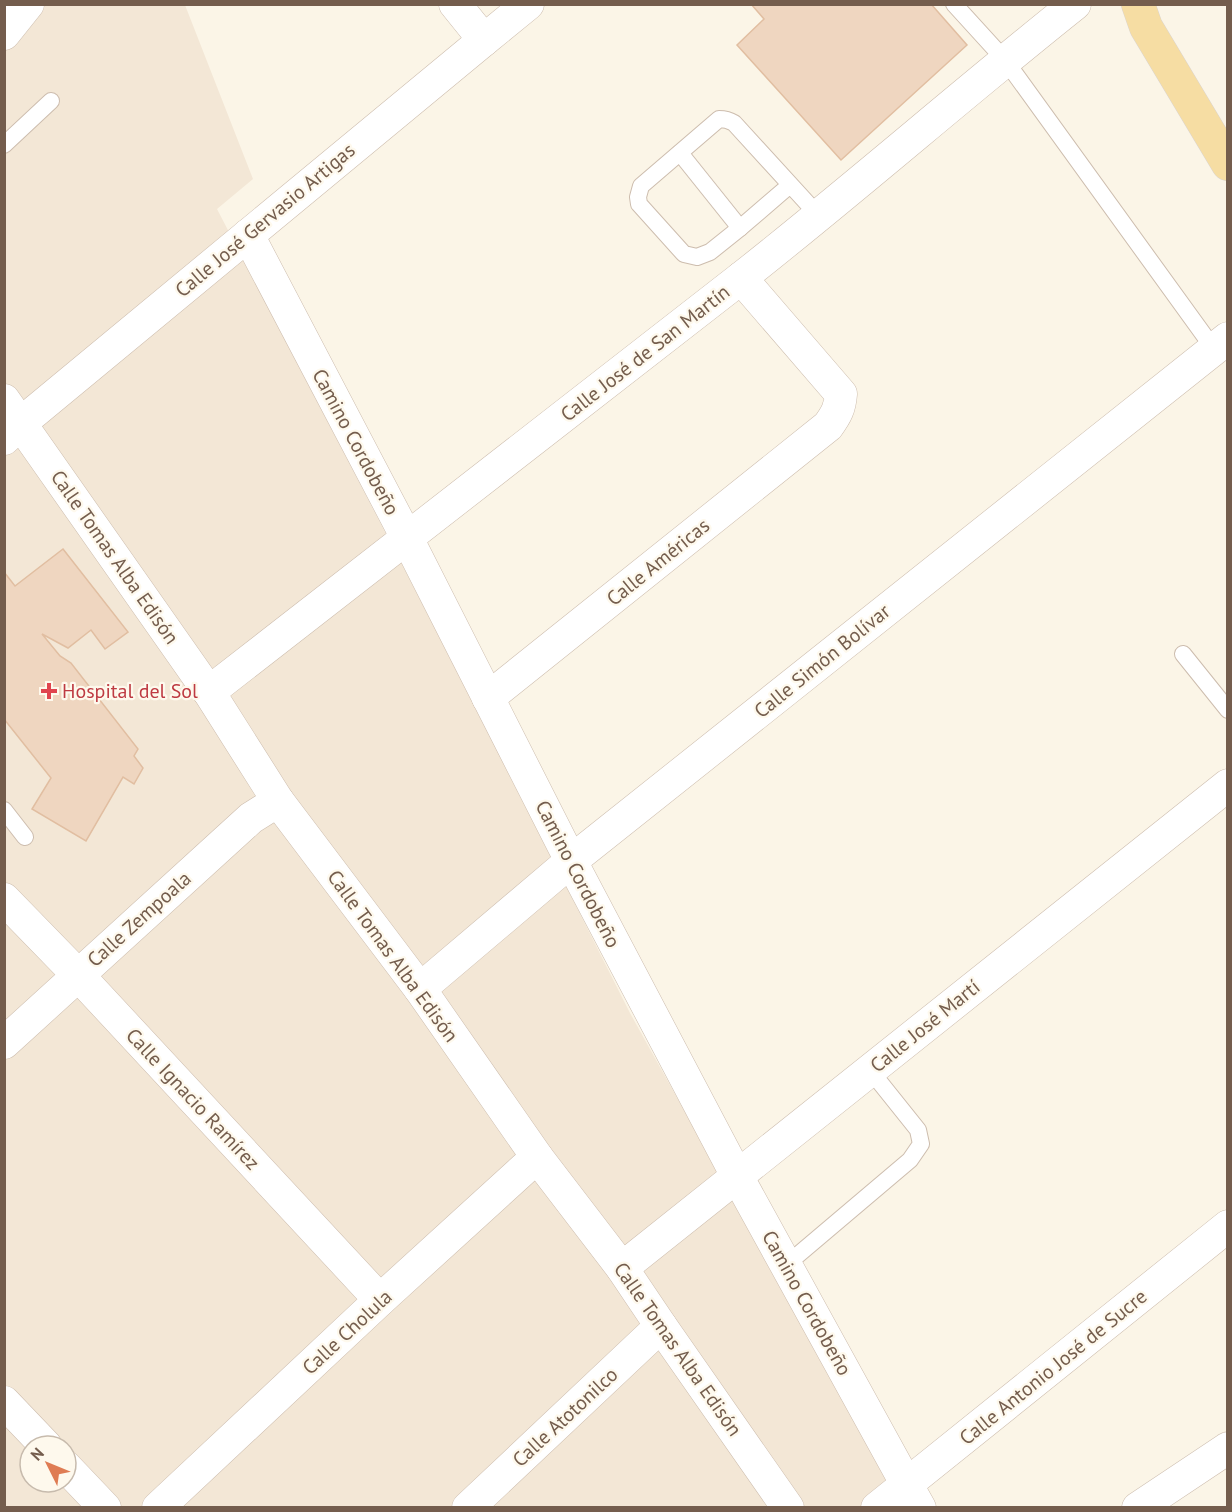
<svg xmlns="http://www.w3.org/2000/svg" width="1232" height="1512" viewBox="0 0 1232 1512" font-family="'PT Sans',sans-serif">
<rect width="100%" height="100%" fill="#fbf5e7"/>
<path fill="#f3e7d6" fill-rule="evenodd" d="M5,5H185L253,179L217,209L466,688L630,1013L890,1482L907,1507L5,1508ZM30,1446H66V1482H30Z"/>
<g fill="#efd6c0" stroke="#e1bea1" stroke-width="1.5">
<path d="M751,4H931L967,45L841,160L737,45L764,19Z"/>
<path d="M63,549L128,632L105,649L91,630L68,648L42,634L60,656L71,663L138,749L134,756L143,768L134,784L123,777L86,841L32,809L51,778L4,719V572L15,586Z"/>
</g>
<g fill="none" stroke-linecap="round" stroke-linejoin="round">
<defs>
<g id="service">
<path d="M954,4L1005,60L1214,349"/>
<path d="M4,145L51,101"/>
<path d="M680,153L740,228"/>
<path d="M790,185L740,228L710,252L697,257L684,254L639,204L638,197L641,186L719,119C725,119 729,120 734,123L819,216"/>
<path d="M1183,654L1228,710"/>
<path d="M4,810L25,837"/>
<path d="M786,1265L910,1160L921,1144L918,1130L870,1070"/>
</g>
<g id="minor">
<path d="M455,4L484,40"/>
<path d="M4,34L28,4"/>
<path d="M248,235L407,538L571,861L737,1176L907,1485L920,1508"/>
<path d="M4,400L209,692L278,801L420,989L537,1157L622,1268L661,1326L788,1508"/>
<path d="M4,439L21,423L484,40L528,4"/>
<path d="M209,692L741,278C854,189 962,94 1075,4"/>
<path d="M488,698L828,426C836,415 840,408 841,394L741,278"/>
<path d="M4,899L78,975L380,1300"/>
<path d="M420,989L571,861L1228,338"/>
<path d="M4,1043L251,818L278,801"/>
<path d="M622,1268L1228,785"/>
<path d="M4,1402L46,1446"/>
<path d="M66,1467L105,1508"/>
<path d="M158,1508L380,1300L537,1157"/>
<path d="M468,1508L661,1326"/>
<path d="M877,1508L1228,1226"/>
<path d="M1138,1508L1228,1448"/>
</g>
<path id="primary" d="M1138,4L1146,27L1228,164"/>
</defs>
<use href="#service" stroke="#cdbdae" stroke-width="18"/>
<use href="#minor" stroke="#cdbdae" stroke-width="33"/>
<use href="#primary" stroke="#dbd5d1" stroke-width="34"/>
<use href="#service" stroke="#fff" stroke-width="16"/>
<use href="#minor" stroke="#fff" stroke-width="32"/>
<use href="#primary" stroke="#f6dda3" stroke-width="33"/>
</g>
<path fill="#e0444e" stroke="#fef9ed" stroke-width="2" d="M46 682h6v6h6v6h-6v6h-6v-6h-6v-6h6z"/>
<g text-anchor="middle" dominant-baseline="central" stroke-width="4.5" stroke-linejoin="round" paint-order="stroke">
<g font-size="20" fill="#745d4d" stroke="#fef9ed">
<text transform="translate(265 220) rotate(-40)">Calle José Gervasio Artigas</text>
<text transform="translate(645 353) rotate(-38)">Calle José de San Martín</text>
<text transform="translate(356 442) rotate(62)">Camino Cordobeño</text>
<text transform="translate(115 557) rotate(55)">Calle Tomas Alba Edisón</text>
<text transform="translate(658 562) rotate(-39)">Calle Américas</text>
<text transform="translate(822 661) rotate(-39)">Calle Simón Bolívar</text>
<text transform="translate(578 874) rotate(63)">Camino Cordobeño</text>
<text transform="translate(139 919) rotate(-42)">Calle Zempoala</text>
<text transform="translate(393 956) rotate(54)">Calle Tomas Alba Edisón</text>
<text transform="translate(925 1026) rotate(-39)">Calle José Martí</text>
<text transform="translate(193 1099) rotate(47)">Calle Ignacio Ramírez</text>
<text transform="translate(807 1303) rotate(61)">Camino Cordobeño</text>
<text transform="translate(347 1332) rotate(-43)">Calle Cholula</text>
<text transform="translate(678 1349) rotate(55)">Calle Tomas Alba Edisón</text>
<text transform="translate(1053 1367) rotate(-39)">Calle Antonio José de Sucre</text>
<text transform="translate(565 1417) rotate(-43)">Calle Atotonilco</text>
</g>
<g font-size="20" fill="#be3a42" stroke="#fef9ed" text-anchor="start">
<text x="62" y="691">Hospital del Sol</text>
</g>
</g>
<rect width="1232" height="1512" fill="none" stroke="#745d4d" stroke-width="12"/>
<g transform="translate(48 1464) rotate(313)"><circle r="28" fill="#fef9ed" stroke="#c7bbad" stroke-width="1.5"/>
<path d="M0-4.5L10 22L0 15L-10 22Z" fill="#df7c53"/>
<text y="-9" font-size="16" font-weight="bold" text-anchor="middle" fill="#745d4d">N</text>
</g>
</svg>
